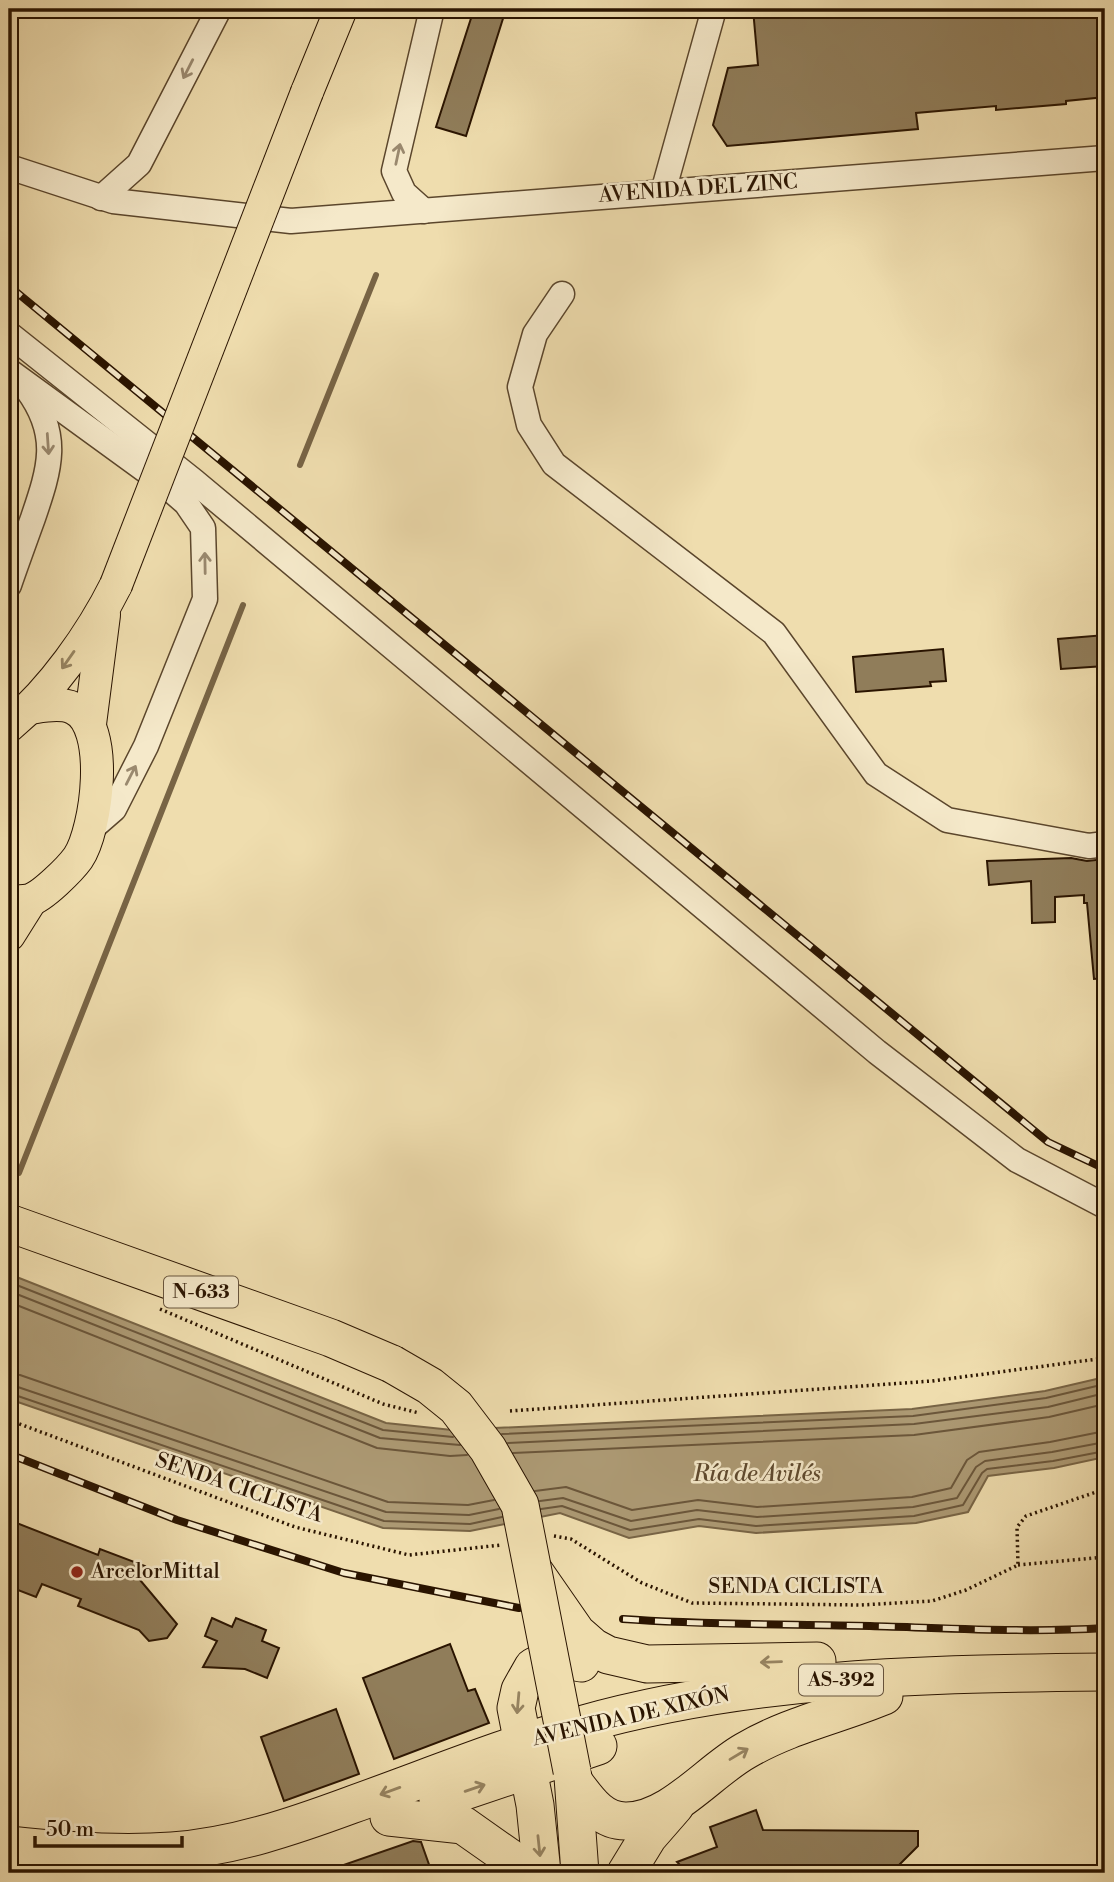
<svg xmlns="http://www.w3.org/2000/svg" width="1114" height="1882" viewBox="0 0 1114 1882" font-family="'Libre Bodoni',serif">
<rect width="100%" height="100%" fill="#efddae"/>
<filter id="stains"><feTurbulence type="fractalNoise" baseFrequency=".00286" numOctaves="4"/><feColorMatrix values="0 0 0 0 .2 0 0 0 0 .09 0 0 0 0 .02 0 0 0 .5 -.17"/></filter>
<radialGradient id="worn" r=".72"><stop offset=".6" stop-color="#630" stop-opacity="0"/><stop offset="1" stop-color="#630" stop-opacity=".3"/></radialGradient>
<path fill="#ac9973" stroke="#786445" stroke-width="2" d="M9,1274L386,1423L452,1430L912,1409L1045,1391L1105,1377V1457L1054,1468L988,1476L968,1512L916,1523L756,1533L699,1526L629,1538L560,1513L470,1531L383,1528L9,1399Z"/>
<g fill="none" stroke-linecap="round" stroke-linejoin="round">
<g stroke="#6b563a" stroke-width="2">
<path d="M9,1282L383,1430L453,1437"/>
<path d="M9,1291L380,1438L460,1445"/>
<path d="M9,1302L377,1448L450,1456L467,1455"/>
<path d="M9,1374L20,1375L388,1502L468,1505L494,1500"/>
<path d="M9,1384L386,1512L469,1515L499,1509"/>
<path d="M9,1393L384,1521L470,1524L502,1517"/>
<path d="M502,1434L913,1416L1046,1398L1105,1384"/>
<path d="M508,1443L914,1424L1048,1407L1105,1393"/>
<path d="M513,1453L914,1435L1049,1417L1105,1404"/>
<path d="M535,1491L566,1487L632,1510L698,1500L757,1507L912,1497L951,1488L967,1460L979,1452L1050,1442L1105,1431"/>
<path d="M540,1501L563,1498L631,1521L697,1510L757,1517L913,1507L957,1498L976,1467L985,1461L1052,1452L1105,1442"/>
<path d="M541,1509L562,1506L630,1530L699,1519L756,1526L914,1516L963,1505L982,1473L987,1469L1053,1461L1105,1451"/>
</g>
<g stroke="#786445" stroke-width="6">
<path d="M300,465L376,275"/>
<path d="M19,1173L243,605"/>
</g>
</g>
<g fill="#907d5a" stroke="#2a1400" stroke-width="2">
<path d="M474,9H506L466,136L436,127Z"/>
<path d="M753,9H1105V97L1066,101V104L996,110V106L916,113L918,129L727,146L713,125L728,68L758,65Z"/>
<path d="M1105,635V666L1061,669L1058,639Z"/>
<path d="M943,649L946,681L930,682L931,686L856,692L853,657Z"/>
<path d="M1071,858L1087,861L1105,859V978L1094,979L1087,903H1084V895L1055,897V922L1032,923L1031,881L989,885L987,861Z"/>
<path d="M9,1520L98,1555L100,1549L145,1566L140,1580L177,1624L167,1638L149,1641L139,1630L78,1606L81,1599L42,1584L36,1597L10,1587L15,1574L9,1571Z"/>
<path d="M212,1618L232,1627L236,1618L266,1630L262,1641L279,1648L267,1678L245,1669L203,1667L217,1641L205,1636Z"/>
<path d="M450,1644L468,1691L475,1689L489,1723L394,1759L363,1678Z"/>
<path d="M336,1709L359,1774L284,1801L261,1737Z"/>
<path d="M756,1810L763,1830L918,1831V1846L891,1873H688L677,1862L717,1847L710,1827Z"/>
<path d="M413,1841L421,1842L432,1873H327L326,1871Z"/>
</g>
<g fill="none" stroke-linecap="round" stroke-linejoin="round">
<defs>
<g id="minor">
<path d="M9,167L113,201L291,221L1105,158"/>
<path d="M663,192L714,9"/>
<path d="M101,198L139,164L219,9"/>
<path d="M424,211L404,193L394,171L432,9"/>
<path d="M562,294L535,334L520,387L529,425L554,464L774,633L876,774L947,820L1089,846L1105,844"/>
<path d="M9,334L195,482L877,1052L1017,1160L1105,1206"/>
<path d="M9,371L163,483L186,503L203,528L205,599L146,746L114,809L91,829"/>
<path d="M9,585C17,562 25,540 33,518C50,468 61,435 27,389"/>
</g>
<g id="major">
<path d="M307,92L341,9"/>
<path d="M90,724L104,615"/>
<path d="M9,726C52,690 91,635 116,585"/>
<path d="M9,901C15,901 24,902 30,900C43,896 70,869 78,858C97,830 111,724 73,708C60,702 43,706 30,708"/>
<path d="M9,935L31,900"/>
</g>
<g id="highway">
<path d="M9,1223L331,1338L392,1364"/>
<path d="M534,1571L577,1633L593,1647L608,1655L647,1664L817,1661"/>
<path d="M573,1777L580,1873"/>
<path d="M574,1782C588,1801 602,1822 627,1821C671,1820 708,1772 745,1751C789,1725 838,1715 884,1696"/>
<path d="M438,1800L598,1746"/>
<path d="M389,1817L463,1825L510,1858L518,1873"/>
<path d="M9,1845C63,1851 117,1855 172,1851C233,1847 294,1826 351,1805C427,1778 502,1747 580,1725C754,1676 927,1674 1105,1672"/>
<path d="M542,1873L535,1805L516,1708L520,1690L533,1667L544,1661L566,1660L581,1663"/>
<path d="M626,1873L648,1837L675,1806"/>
</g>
</defs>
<use href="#minor" stroke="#5b462c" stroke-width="27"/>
<use href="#major" stroke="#2a1400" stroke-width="34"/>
<use href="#highway" stroke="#2a1400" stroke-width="39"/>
<g stroke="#2a1400" stroke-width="3.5" stroke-dasharray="2 3.5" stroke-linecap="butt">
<path d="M160,1309L383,1404L419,1413"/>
<path d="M510,1411L932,1381L1105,1358"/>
<path d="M9,1420L295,1527L409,1555L501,1545"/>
<path d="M554,1536L571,1539L642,1583L692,1603L861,1605L932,1601L966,1590L1018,1565L1017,1527L1026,1516L1105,1489"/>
<path d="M1018,1565L1105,1557"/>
</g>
<use href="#minor" stroke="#f5e9ca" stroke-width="24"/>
<use href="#major" stroke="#efddae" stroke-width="32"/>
<use href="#highway" stroke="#efddae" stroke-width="37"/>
<defs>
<g id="rail">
<path d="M9,286L1048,1142L1105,1169"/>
<path d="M9,1454L177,1520L344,1573L519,1608"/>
<path d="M623,1619C705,1625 787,1624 870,1626C948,1628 1027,1633 1105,1628"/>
</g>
</defs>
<use href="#rail" stroke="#2a1400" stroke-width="8"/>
<use href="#rail" stroke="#f5e9ca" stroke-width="5" stroke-dasharray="16" stroke-linecap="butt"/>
<defs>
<path id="major-bridge" d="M116,585L307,92"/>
<path id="highway-bridge" d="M392,1364L430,1386L456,1407L488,1449L520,1505L572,1771"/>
</defs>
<use href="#major-bridge" stroke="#2a1400" stroke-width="34" stroke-linecap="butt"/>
<use href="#highway-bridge" stroke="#2a1400" stroke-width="39" stroke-linecap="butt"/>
<use href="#major-bridge" stroke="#efddae" stroke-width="32"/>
<use href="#highway-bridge" stroke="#efddae" stroke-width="37"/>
</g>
<defs><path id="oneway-shaft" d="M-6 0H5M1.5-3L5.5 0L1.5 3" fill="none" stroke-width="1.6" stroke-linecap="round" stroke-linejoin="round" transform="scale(1.75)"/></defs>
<g stroke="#9a896f">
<use href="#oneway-shaft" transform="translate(188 69) rotate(117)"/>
<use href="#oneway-shaft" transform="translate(398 154) rotate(-78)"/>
<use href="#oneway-shaft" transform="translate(48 444) rotate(86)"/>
<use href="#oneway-shaft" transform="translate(205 563) rotate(-91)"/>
<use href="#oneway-shaft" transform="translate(131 775) rotate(-63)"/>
</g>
<g stroke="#968360">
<use href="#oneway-shaft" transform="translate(68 660) rotate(125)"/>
<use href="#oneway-shaft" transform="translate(771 1662) rotate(178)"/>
<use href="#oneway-shaft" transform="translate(518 1703) rotate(95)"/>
<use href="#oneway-shaft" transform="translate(739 1754) rotate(-31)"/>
<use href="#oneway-shaft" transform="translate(475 1788) rotate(-19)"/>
<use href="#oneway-shaft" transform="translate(390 1791) rotate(160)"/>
<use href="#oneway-shaft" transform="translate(539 1846) rotate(84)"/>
</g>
<circle fill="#8f2418" stroke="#f5e9ca" stroke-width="2.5" cx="77" cy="1572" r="7"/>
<g text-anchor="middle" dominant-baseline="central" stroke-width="5" stroke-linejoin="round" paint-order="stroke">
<g fill="#f5e9ca" stroke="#67543d" stroke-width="2">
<rect x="164" y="1276.5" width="74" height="31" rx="5"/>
<rect x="799" y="1664.5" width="84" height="31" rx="5"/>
</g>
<g font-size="19" font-weight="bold" fill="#2a1400">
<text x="201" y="1292">N-633</text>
<text x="841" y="1680">AS-392</text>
</g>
<g font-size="21" fill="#2a1400" stroke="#f5e9ca">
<text transform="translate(698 189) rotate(-4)">AVENIDA DEL ZINC</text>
<text transform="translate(239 1488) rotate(19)">SENDA CICLISTA</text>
<text x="796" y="1587">SENDA CICLISTA</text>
<text transform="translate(631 1717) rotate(-13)">AVENIDA DE XIXÓN</text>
</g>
<g font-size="21" fill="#2a1400" stroke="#f5e9ca" text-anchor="start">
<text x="91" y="1572">ArcelorMittal</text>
</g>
<g font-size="23" font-style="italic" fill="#5e492e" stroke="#f5e9ca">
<text x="757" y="1474">Ría de Avilés</text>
</g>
</g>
<rect width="1114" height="1882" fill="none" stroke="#efddae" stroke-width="35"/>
<rect x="10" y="10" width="1093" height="1861" fill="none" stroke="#2a1400" stroke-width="3.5"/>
<rect x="18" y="18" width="1079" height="1847" fill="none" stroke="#2a1400" stroke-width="2"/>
<path d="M35 1836v10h147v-10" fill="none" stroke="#2a1400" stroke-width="3.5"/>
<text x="46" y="1836" font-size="21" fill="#2a1400" stroke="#f5e9ca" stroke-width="5" paint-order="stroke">50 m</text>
<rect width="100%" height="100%" filter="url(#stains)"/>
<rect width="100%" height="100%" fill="url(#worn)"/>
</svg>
